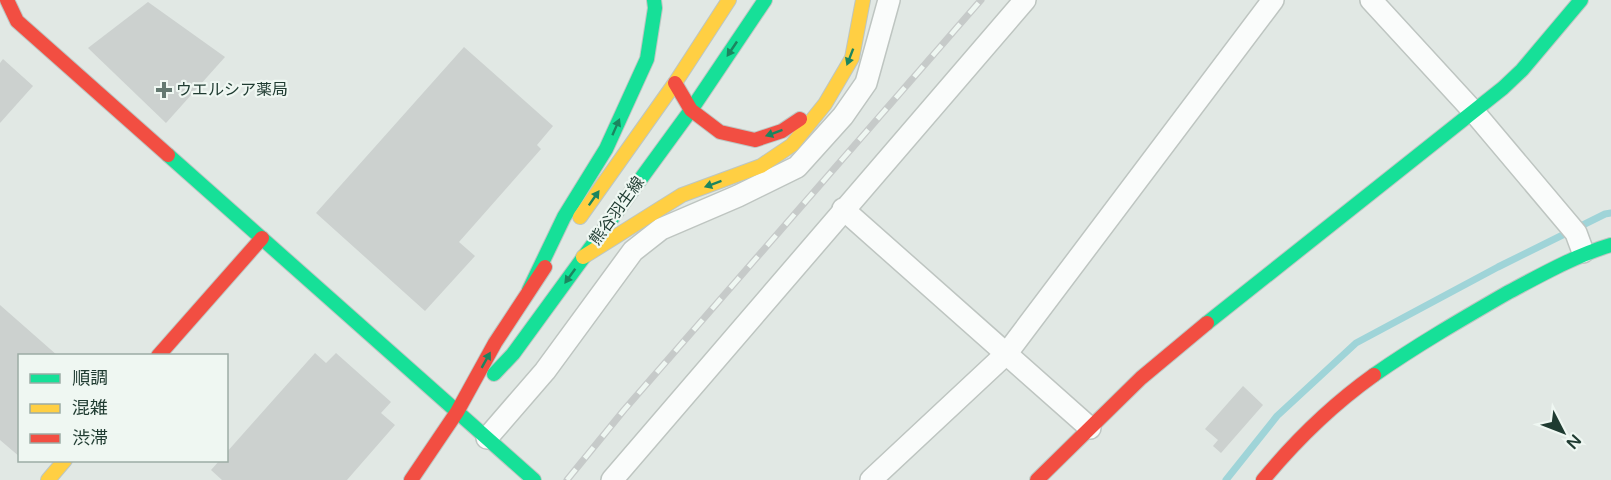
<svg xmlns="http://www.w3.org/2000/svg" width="1611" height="480" viewBox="0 0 1611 480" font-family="'Varela Round','Noto Sans JP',sans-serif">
<rect width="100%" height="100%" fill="#e1e8e4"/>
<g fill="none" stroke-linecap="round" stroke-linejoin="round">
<path stroke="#9fd4d8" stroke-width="7" d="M1226,480L1277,416L1356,343L1498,267L1605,214L1611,213"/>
</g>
<g fill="#ccd1cf">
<path d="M148,2L225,57L166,123L88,48Z"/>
<path d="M464,47L553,126L537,145L541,149L459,242L475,256L425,311L316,213Z"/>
<path d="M3,59L33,86L0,123V63Z"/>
<path d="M0,305L58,356H20V457L0,440Z"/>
<path d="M315,353L326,363L336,353L391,402L381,413L395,425L347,480H222L211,470L220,460H226V453Z"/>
<path d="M1243,386L1263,405L1221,453L1213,446L1218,440L1205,429Z"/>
</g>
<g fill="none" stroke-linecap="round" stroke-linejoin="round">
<defs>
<g id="street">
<path d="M1371,0L1474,112L1576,233L1583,252"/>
<path d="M843,209L1090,428"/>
<path d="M487,438L545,371L633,251L661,229L738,196L797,167L843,116L866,83L889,0"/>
<path d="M612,480L1025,0"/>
<path d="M871,480L1007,353L1273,0"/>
</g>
<g id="fast">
<path d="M168,155L534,480"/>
<path d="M529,290L564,217L606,149L647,59L655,8L654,0"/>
<path d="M1207,323L1503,88L1522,70L1581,0"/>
<path d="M494,374L513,354L691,110L765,0"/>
<path d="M1374,375C1417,345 1462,319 1507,293C1541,275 1574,256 1611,245"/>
</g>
<g id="slow">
<path d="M580,217L675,83L729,0"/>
<path d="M583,257L682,195L761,166L792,145L825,104L852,58L863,0"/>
<path d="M48,480L65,460"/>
</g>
<g id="jam">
<path d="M7,0L17,21L168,155"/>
<path d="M675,83L691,110L720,132L755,140L782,131L800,119"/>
<path d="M158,356L262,238"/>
<path d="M411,480L457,412L495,343L545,267"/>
<path d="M1037,480L1141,378L1207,323"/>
<path d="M1263,480C1296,440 1332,405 1374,375"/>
</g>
</defs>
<use href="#street" stroke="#bec5c1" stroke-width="24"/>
<use href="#fast" stroke="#bdc6c2" stroke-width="16"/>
<use href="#slow" stroke="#bdc6c2" stroke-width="16"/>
<use href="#jam" stroke="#bdc6c2" stroke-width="16"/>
<use href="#street" stroke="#fafcfb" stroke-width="21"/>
<use href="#fast" stroke="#16e098" stroke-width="14"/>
<use href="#slow" stroke="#ffcf43" stroke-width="14"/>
<use href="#jam" stroke="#f24e42" stroke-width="14"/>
<defs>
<path id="rail" d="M567,480L624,410L981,0"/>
</defs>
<use href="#rail" stroke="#c6cac9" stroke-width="7"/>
<use href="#rail" stroke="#eff7f2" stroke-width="4.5" stroke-dasharray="14" stroke-linecap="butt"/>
</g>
<defs><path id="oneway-solid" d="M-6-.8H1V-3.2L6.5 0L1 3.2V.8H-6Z" transform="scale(1.5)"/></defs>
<g fill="#1b855f">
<use href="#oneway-solid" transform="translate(732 49) rotate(124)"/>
<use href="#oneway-solid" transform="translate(850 57) rotate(111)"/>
<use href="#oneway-solid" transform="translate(616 127) rotate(-66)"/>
<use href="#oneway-solid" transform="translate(774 133) rotate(160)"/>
<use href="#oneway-solid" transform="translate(713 184) rotate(160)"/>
<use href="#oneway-solid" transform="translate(594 198) rotate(-55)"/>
<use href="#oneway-solid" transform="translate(570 276) rotate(126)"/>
<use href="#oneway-solid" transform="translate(486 360) rotate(-61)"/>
</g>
<path fill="#637870" stroke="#eff7f2" stroke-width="2" d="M161 81h6v6h6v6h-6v6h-6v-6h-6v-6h6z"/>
<g text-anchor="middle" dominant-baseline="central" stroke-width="4.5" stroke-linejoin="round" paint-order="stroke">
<g font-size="16" fill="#1f3b31" stroke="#eff7f2" text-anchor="start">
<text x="176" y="90">ウエルシア薬局</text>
</g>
<g font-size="16" fill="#1f3b31" stroke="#eff7f2">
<text transform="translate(617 211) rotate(-54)">熊谷羽生線</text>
</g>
</g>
<rect x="18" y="354" width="210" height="108" fill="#eff7f2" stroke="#9caca5" stroke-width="1.5"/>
<rect x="30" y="374" width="30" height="9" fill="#16e098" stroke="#9caca5" stroke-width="1.5"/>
<text x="72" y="384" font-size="18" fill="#1f3b31">順調</text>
<rect x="30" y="404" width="30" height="9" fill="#ffcf43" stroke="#9caca5" stroke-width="1.5"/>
<text x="72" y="414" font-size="18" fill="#1f3b31">混雑</text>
<rect x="30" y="434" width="30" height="9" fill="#f24e42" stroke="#9caca5" stroke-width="1.5"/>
<text x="72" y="444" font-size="18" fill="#1f3b31">渋滞</text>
<g transform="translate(1563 432) rotate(132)" stroke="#eff7f2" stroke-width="4.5" paint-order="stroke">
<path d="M0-4.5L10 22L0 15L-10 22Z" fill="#1f3b31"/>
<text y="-9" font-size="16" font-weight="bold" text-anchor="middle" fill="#1f3b31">N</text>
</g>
</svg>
